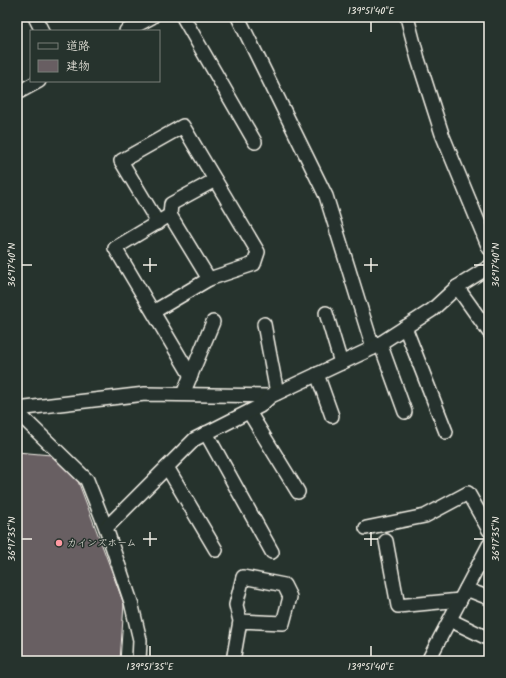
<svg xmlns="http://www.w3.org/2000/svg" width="506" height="678" viewBox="0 0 506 678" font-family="Kalam,'Klee One',sans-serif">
<rect width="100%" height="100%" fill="#26332d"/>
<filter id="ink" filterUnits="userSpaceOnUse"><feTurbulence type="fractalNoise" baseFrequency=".025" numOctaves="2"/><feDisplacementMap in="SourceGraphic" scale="8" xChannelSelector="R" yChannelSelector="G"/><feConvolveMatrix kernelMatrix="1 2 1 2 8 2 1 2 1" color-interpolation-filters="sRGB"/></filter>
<g filter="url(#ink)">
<path fill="#685e62" stroke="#f4f1e8" d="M17,452L51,455L78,481L124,604L120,661H17Z"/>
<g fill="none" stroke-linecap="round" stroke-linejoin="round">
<defs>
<g id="minor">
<path d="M35,17L42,31"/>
<path d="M183,17L255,142"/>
<path d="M238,17L326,196L373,348"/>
<path d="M407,17L418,59L442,134L489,248"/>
<path d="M126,31L152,17"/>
<path d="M17,93L39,81"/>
<path d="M170,215L171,204L215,180"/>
<path d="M158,223L121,161L183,126L258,252L254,264L209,279"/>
<path d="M457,287L489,332"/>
<path d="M153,312L209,279L170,215L115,248L191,376"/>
<path d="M326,313L341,363"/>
<path d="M264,324L277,393"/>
<path d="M405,327L446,432"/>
<path d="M380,343L405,412"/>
<path d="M317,374L332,416"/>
<path d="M183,394L213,322"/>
<path d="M17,409L145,394L271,396"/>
<path d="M17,412L87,480L106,528L131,602L140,640L139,661"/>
<path d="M249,412L298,492"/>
<path d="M206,433L272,552"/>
<path d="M167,467L216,550"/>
<path d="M106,528L195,439L260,406L271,396L373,348L432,310L457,287L489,267"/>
<path d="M366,528L425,516L468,493L489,530"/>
<path d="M386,541L398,606L460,600"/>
<path d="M466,589L489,598"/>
<path d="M450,620L489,639"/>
<path d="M233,661L240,621L236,605L243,577L284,585L290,597L283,623L240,621"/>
<path d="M428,661L489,545"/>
</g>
</defs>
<use href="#minor" stroke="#f4f1e8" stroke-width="16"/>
<use href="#minor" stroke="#26332d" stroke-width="13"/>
</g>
</g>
<path fill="none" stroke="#f4f1e8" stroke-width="1.5" d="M371,22V32M150,258V272M371,258V272M22,265H32M143,265H157M364,265H378M474,265H484M150,532V546M371,532V546M22,539H32M143,539H157M364,539H378M474,539H484M150,646V656M371,646V656"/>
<circle fill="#ff9aa2" stroke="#26332d" stroke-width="1.5" cx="59" cy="543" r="4"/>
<g text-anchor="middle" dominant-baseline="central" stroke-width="3" stroke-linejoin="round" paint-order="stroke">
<g font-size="10" fill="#f4f1e8" stroke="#26332d" text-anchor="start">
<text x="67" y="543">カインズホーム</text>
</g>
</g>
<rect width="506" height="678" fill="none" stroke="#26332d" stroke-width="44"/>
<rect x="30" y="30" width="130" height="52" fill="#26332d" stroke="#787f78"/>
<rect x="38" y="43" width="20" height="6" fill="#26332d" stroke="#787f78"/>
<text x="66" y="50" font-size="12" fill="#f4f1e8">道路</text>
<rect x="38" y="60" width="20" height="12" fill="#685e62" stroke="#787f78"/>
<text x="66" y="70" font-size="12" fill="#f4f1e8">建物</text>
<rect x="22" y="22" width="462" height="634" fill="none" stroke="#f4f1e8" stroke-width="1.5"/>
<g font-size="10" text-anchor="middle" fill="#f4f1e8">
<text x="371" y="14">139°51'40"E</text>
<text transform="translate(11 265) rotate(-90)" y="4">36°17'40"N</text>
<text transform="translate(495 265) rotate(-90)" y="4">36°17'40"N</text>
<text transform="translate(11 539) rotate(-90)" y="4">36°17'35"N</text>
<text transform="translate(495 539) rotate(-90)" y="4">36°17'35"N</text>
<text x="150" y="670">139°51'35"E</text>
<text x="371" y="670">139°51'40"E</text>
</g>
</svg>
